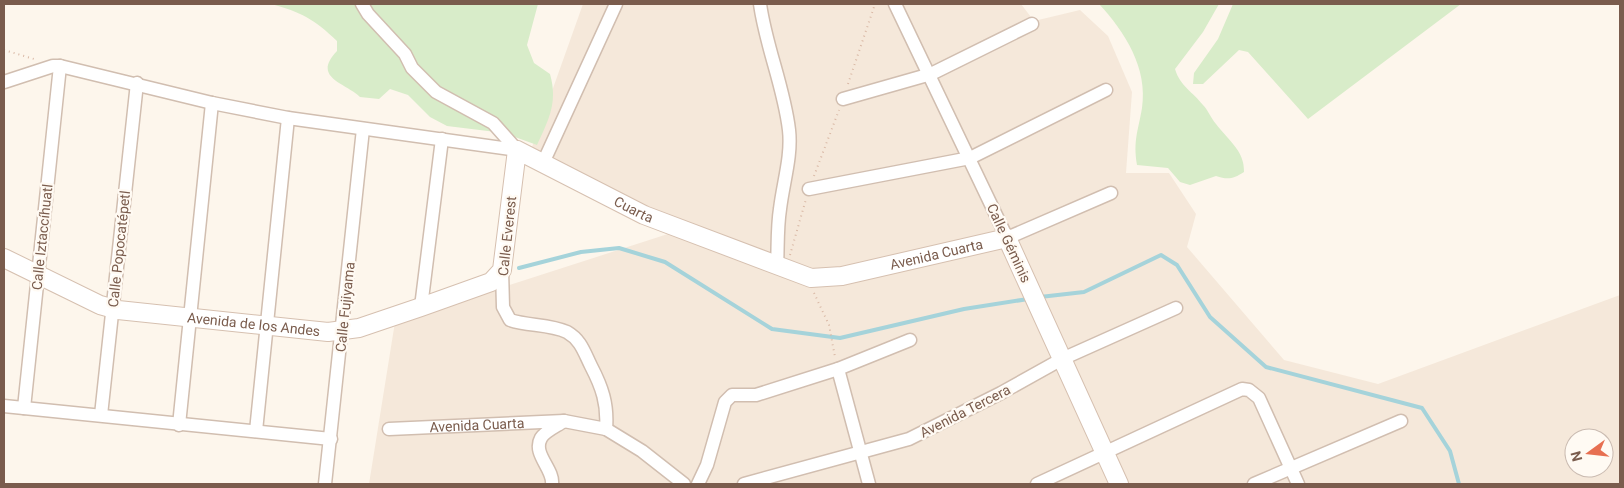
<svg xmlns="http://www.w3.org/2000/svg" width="1624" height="488" viewBox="0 0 1624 488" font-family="Roboto,sans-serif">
<rect width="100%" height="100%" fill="#fdf6ec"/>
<path fill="#f5e8da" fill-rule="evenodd" d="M583,4H1021L1034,21L1080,10L1108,36L1132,92L1126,173H1169L1196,214L1187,247L1284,360L1378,384L1620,295V484H369L395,322L674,232L531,150ZM1574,438H1604V468H1574Z"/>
<g fill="#d8ecc9">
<path d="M271,4H538L527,45L534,63L550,74C558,102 549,119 537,145L504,133L447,126L430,117L408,95L390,89L379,99L360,97C346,83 311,78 337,51V41C314,19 301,12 271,4Z"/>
<path d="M1099,4H1219L1203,32L1175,69C1180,86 1193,92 1203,105C1208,110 1211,118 1216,124C1228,140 1245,151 1244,172C1233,179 1228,180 1216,176L1190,185L1180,182L1168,168L1137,165C1133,140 1138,132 1142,108C1148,68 1125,32 1099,4Z"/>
<path d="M1233,4H1461L1308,119L1248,52L1239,50L1203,84H1193L1194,73L1218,39Z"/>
</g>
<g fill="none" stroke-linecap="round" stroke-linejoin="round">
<g stroke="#a5d3da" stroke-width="4">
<path d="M519,268L581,252L619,248L665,262L772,329L840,338L964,309L1028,299"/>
<path d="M1040,297L1084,292L1161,255L1177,265L1210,317L1266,367L1422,408L1450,451L1459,484"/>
</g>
<defs>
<g id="street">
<path d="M362,4L368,14L405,54L412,68L436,92L493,123L517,150"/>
<path d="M760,4C766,47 784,87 789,130C792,156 783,183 780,209C777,228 778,248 777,267"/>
<path d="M895,4L1007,238L1111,193"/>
<path d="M4,82L53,66H60L212,103L288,118L517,150"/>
<path d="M843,99L931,74L1032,24"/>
<path d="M543,163L616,4"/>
<path d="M809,189L970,158L1106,90"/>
<path d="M502,270L503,307L510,320C528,326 550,324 567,332C581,340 584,352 591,366C602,387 608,404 606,429"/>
<path d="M421,307L442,139"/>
<path d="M838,369L869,484"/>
<path d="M4,406L331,439"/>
<path d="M24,408L60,66"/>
<path d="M101,415L137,83"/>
<path d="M179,425L212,103"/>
<path id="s1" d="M389,429L564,421L606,429L642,451L684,484"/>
<path d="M256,431L288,118"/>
<path d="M325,484L363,129"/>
<path d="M552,484C554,469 532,454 541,438C545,431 557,426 564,421"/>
<path d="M698,484L707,465L725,402L732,395H756L838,369L910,340"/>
<path d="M744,484L909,439L1001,393L1062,359L1176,308"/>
<path d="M1037,484L1242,389L1249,390L1259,398L1298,484"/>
<path d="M1254,484L1401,421"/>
</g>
<g id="secondary">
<path id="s2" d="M4,258L100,305L118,310L328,332L359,328L421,307L491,282L502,270L517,150L644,215L811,278L842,276L1007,238L1119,484"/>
</g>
</defs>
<use href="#street" stroke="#d1beb0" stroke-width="15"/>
<use href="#secondary" stroke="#d6c0b0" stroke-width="20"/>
<g stroke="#d9b8a5" stroke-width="2" stroke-dasharray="1 4" stroke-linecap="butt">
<path d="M4,50L34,59"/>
<path d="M848,84L875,4"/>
<path d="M814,176L839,110"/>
<path d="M790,255L806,199"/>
<path d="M814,293L829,325L835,357"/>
</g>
<use href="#street" stroke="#fff" stroke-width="12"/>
<use href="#secondary" stroke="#fff" stroke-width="18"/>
</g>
<g text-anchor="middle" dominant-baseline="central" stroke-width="4.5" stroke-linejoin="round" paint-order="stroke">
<g font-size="14" fill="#7a5c4d" stroke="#fffaf3">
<text stroke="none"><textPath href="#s2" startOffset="776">Cuarta</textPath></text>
<text transform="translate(507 236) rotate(-84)">Calle Everest</text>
<text transform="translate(42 237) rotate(-84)">Calle Iztaccíhuatl</text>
<text transform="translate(1009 243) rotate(65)">Calle Géminis</text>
<text transform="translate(119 249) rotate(-84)">Calle Popocatépetl</text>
<text stroke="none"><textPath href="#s2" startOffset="1094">Avenida Cuarta</textPath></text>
<text transform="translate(345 307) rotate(-84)">Calle Fujiyama</text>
<text stroke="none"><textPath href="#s2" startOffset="262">Avenida de los Andes</textPath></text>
<text transform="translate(965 411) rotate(-27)">Avenida Tercera</text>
<text stroke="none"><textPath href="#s1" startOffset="88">Avenida Cuarta</textPath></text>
</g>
</g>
<rect width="1624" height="488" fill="none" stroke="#7a5c4d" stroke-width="10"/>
<g transform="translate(1589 453) rotate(255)"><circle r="24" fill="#fffaf3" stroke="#cabbb1"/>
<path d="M0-4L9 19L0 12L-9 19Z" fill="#e76f51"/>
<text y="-8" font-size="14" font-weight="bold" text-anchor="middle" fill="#7a5c4d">N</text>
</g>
</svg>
